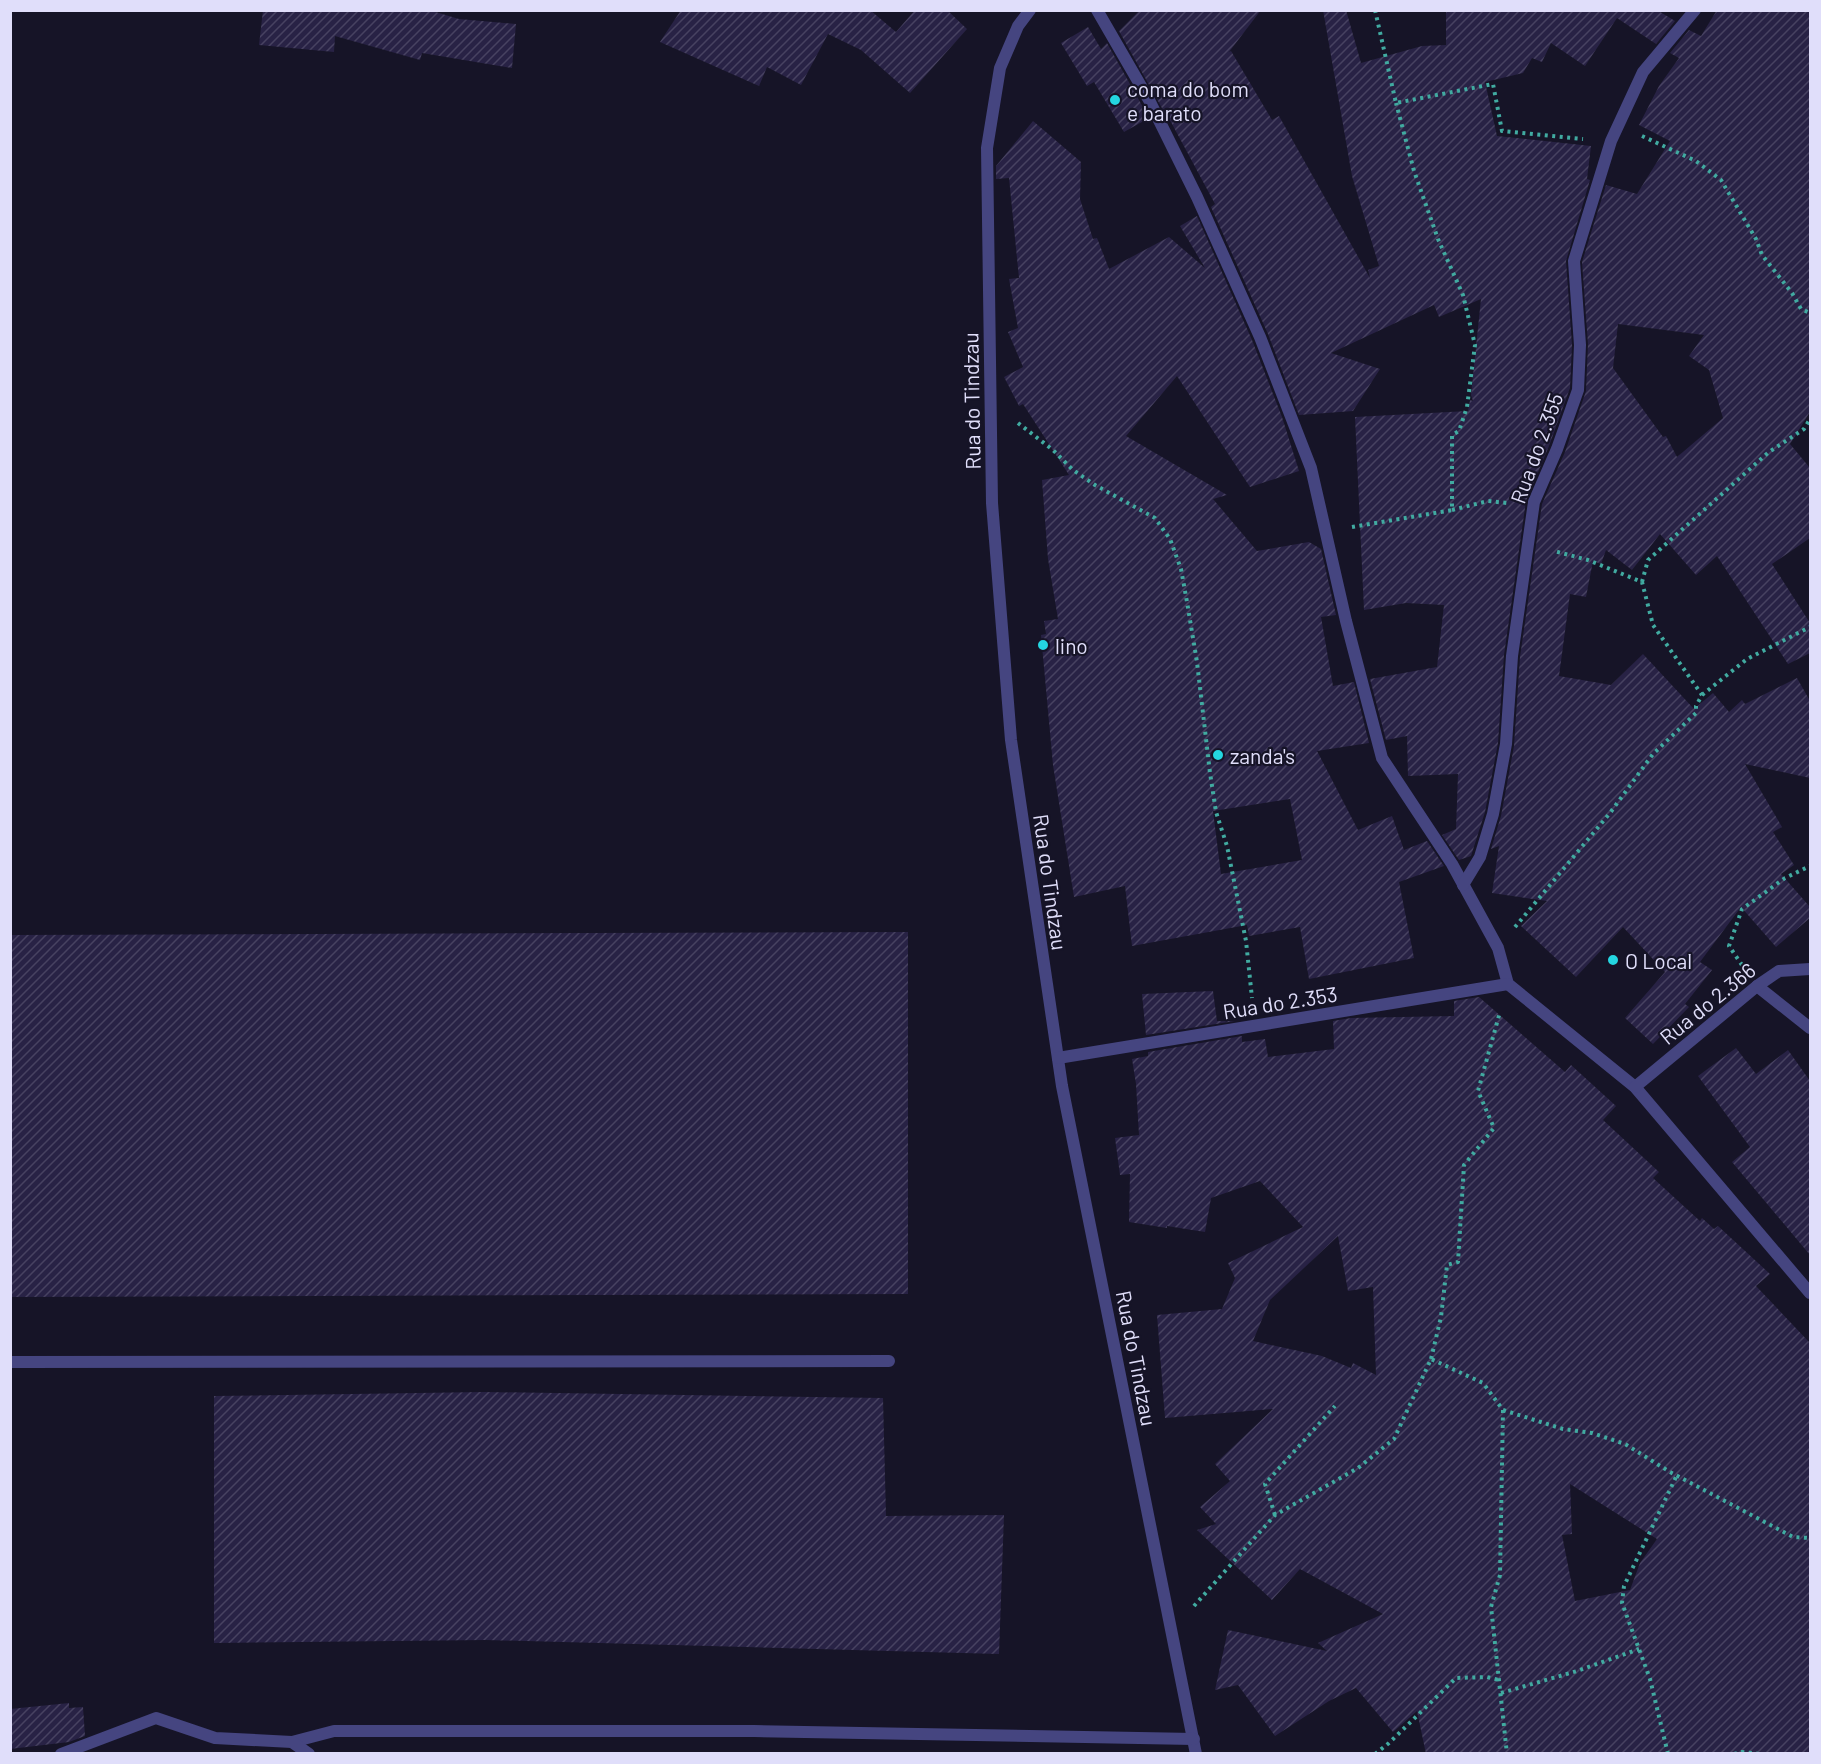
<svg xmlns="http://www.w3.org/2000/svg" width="1821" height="1764" viewBox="0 0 1821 1764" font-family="Barlow,sans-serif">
<defs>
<pattern id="building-hatch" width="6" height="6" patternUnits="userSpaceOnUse" patternTransform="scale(1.5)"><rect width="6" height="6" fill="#282245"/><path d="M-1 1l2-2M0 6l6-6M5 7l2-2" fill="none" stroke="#474261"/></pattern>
</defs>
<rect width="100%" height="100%" fill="#161427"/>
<g fill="url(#building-hatch)" fill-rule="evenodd">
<path d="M263,10H429L459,19L516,24L512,68L422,53L420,60L335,36L334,52L259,45Z"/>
<path d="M681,10H870L896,32L915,10H947L967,29L910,93L861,50L828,34L801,85L767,67L759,86L660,42Z"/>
<path d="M1140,10H1261L1229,52L1231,51L1272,120L1279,116L1370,278L1368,270L1379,266L1352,176L1323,10H1346L1361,63L1422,46L1446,45V10H1657L1675,21L1656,44L1617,18L1585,66L1551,43L1542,62L1532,58L1523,73L1485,82L1497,136L1591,146L1587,179L1590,180L1566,261L1572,345L1570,388L1549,446L1526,501L1504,655L1498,743L1485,812L1471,856L1459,860L1442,835L1456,829L1458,774L1408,776L1407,736L1386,740L1370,679L1437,667L1444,605L1406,603L1364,610L1355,417L1468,411L1470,400L1473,401L1471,395L1481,299L1439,317L1434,305L1331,353L1380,369L1353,411L1299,415L1268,334L1211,207L1215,204L1164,109L1163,110L1119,31Z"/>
<path d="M1717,10H1810V412L1790,444L1810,468V538L1772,564L1810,623V653L1788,664L1717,556L1696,575L1660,534L1632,570L1606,550L1601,564L1593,561L1586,597L1570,594L1559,676L1611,685L1643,654L1694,709L1713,693L1729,712L1742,700L1745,704L1797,678L1810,701V778L1745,764L1782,827L1773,832L1794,865L1781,874L1810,907V918L1776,947L1741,907L1700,962L1712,970L1685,1004L1689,1007L1653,1044L1625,1018L1665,972L1623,927L1576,977L1521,926L1547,901L1492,893L1499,846L1491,849L1501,816L1514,746L1520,657L1542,504L1565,452L1586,391L1588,344L1582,262L1606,185L1637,194L1670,141L1639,125L1659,86L1679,58L1670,53L1689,30L1701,36ZM1618,324L1704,335L1689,356L1709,370L1723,418L1677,457L1666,436L1663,437L1613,368Z"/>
<path d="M1088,27L1101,49L1107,43L1149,118L1124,132L1094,82L1087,86L1061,43Z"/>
<path d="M1033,121L1081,162L1080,199L1093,239L1097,238L1109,269L1169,237L1205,268L1180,226L1197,216L1252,340L1282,417L1299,471L1250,487L1177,376L1126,436L1227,495L1213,499L1257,551L1309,542L1321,549L1336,615L1321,617L1333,686L1354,682L1369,743L1317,751L1358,830L1392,816L1404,850L1427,841L1444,866L1399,882L1414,958L1309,979L1300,927L1249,936L1247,925L1132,946L1125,886L1074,897L1053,765L1041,635L1046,634L1044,621L1058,619L1048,559L1042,480L1069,475L1023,404L1019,406L1004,377L1023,367L1008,332L1018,328L1009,279L1019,278L1009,178L996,179V166ZM1290,799L1302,860L1221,874L1213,811Z"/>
<path d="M908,932V1294L10,1297V935Z"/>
<path d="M1213,991L1217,1021H1235L1146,1035L1142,994Z"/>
<path d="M1479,997L1565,1072L1571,1065L1616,1106L1603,1120L1659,1172L1653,1178L1700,1221L1702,1218L1714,1229L1718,1226L1770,1274L1756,1286L1810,1343V1754H1426L1417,1711L1393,1732L1356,1688L1329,1701L1275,1736L1238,1685L1215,1690L1228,1630L1327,1651L1318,1643L1383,1614L1300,1569L1272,1600L1197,1530L1216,1524L1200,1507L1230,1481L1215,1464L1273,1409L1165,1418L1157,1315L1222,1309L1235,1278L1228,1263L1303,1227L1260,1181L1211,1198L1205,1232L1167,1226V1228L1129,1222L1130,1174L1120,1175L1115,1138L1139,1135L1136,1084L1132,1059L1148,1056V1052L1242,1036V1042L1265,1039L1268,1057L1334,1049L1333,1021L1351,1018L1454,1016V1001ZM1338,1236L1348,1291L1373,1287L1376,1375L1353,1363L1351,1368L1322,1356L1253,1341L1270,1300ZM1570,1484L1657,1539L1640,1563L1630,1590L1575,1601L1562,1535L1572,1534Z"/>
<path d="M1736,1048L1756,1074L1788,1050L1810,1081V1255L1732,1162L1750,1147L1698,1076Z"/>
<path d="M484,1392L883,1398L886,1516L1004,1515L999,1654L486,1640L214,1643V1396Z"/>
<path d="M69,1703V1708L83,1707L85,1736L69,1742L10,1749V1709Z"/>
</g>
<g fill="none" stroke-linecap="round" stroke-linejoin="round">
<g stroke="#41aba1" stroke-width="4" stroke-dasharray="3 4.5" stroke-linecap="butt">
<path d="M1375,10L1396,103L1493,84L1502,131L1583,139"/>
<path d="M1642,136L1696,161L1721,180L1756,239L1762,255L1792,293L1801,309L1810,313"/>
<path d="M1018,423L1053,450L1073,470L1095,485L1155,518L1170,539L1181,569L1187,602L1197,662L1210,773L1216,812L1227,846L1246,941L1252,998"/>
<path d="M1452,510L1488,501L1507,503"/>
<path d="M1352,527L1452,510V435L1459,431L1467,407L1475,345L1463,295L1438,239L1414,171L1396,103"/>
<path d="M1642,582L1648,560L1769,452L1804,429L1810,419"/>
<path d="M1702,695L1747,659L1810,627"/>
<path d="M1515,927L1610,813L1653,754L1696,713V706L1702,695L1653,625L1642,582L1588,560L1554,551"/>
<path d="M1742,965L1729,946L1742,909L1785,878L1810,866"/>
<path d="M1431,1359L1441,1317L1447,1265L1458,1262L1464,1165L1494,1128L1478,1091L1500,1012"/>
<path d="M1503,1410L1500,1575L1491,1607L1507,1754"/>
<path d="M1275,1515L1265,1484L1335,1406"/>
<path d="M1194,1606L1275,1515L1358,1468L1394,1439L1431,1359L1483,1383L1503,1410L1563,1429L1592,1433L1625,1444L1670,1472L1793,1537L1810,1538"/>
<path d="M1501,1693L1577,1671L1639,1649"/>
<path d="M1375,1754L1389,1743L1456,1678L1487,1677L1499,1680"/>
<path d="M1668,1754L1650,1679L1622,1603L1624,1586L1677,1475"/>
<path d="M1734,1754L1742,1752L1760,1754"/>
</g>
<path stroke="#454580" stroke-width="12" d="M10,1362L889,1361"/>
<g stroke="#454580" stroke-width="12">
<path d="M1030,10L1018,26L1000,68L987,148L992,503L1011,740L1062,1086L1196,1754"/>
<path d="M1097,10L1149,100L1197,197L1260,337L1311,468L1346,621L1382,758L1452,864L1498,948L1508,984L1635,1087L1810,1293"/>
<path d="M1463,885L1480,857L1493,814L1506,744L1512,656L1534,502L1557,449L1578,390L1580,345L1574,261L1611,141L1643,72L1695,10"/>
<path d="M1757,986L1810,1028"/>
<path d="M1058,1058L1508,984"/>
<path d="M1635,1087L1757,986L1779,971L1810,969"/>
<path d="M292,1742L334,1731H754L1194,1739"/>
<path d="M61,1754L156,1718L215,1738L292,1742L309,1754"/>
</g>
</g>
<g fill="#24d6e1" stroke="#161427" stroke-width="2">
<circle cx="1115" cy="100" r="6"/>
<circle cx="1043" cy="645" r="6"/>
<circle cx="1218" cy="755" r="6"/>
<circle cx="1613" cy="960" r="6"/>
</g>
<g text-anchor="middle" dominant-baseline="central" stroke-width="4.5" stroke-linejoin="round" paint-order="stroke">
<g font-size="21" fill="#e0defa" stroke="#161427" text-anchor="start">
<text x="1127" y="88">coma do bom<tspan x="1127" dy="24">e barato</tspan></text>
<text x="1055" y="645">lino</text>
<text x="1230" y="755">zanda's</text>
<text x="1625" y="960">O Local</text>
</g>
<g font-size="21" fill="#e0defa" stroke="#161427">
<text transform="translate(971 401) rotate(-91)">Rua do Tindzau</text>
<text transform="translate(1536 448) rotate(-70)">Rua do 2.355</text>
<text transform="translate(1051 882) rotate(82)">Rua do Tindzau</text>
<text transform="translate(1280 1002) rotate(-9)">Rua do 2.353</text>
<text transform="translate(1707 1003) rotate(-39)">Rua do 2.366</text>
<text transform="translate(1137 1358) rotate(79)">Rua do Tindzau</text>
</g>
</g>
<rect width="1821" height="1764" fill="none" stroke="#e0defa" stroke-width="24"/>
</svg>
